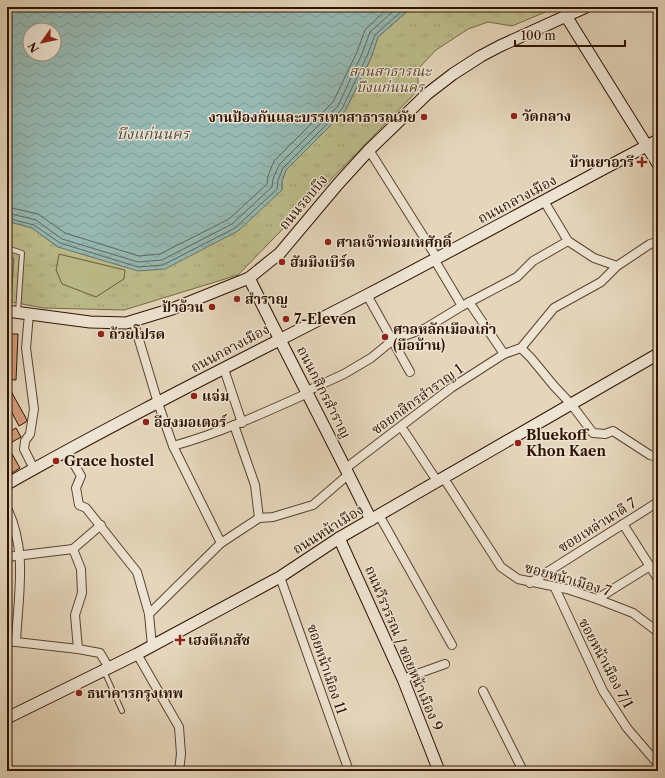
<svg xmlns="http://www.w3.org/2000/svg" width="665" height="778" viewBox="0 0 665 778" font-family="'Libre Caslon Text','Noto Serif Thai',serif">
<defs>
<pattern id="park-tufts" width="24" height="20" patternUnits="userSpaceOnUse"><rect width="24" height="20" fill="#bcbc8b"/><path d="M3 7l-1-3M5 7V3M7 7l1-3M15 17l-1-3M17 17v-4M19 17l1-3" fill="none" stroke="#a2a176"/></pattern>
<pattern id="water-waves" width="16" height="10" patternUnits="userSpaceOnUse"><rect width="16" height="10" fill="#96b9b3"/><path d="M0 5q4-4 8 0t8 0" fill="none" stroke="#829e98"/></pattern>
</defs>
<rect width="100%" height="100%" fill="#e5d6bb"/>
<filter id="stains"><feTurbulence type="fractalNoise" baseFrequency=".005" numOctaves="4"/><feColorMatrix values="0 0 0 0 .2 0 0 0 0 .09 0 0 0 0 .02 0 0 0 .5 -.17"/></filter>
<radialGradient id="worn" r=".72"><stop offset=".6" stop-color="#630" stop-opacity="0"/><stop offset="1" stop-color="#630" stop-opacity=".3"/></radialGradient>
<g fill="#bcbc8b" stroke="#766746">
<path d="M59,254L125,270L124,279L96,297L62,284L56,270Z"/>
<path d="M7,255L14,257L11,302L7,301Z"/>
</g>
<path fill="url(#park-tufts)" stroke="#766746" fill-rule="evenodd" d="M412,7H557L512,26L488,22L468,29L436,50L418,69V90L238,275L124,310L44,308L11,302L14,258L7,255V221L32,228L58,247L282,190V181L286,170L345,111L371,58L378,37ZM59,254L125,270L124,279L96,297L62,284L56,270Z"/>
<path fill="url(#water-waves)" stroke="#6d766b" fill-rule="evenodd" d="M7,7H412L378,37L371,58L345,111L286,170L282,181V190L238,231L165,269L138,271L58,247L32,228L7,221ZM30,30H54V54H30Z"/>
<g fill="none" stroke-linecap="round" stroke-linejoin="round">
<g stroke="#62665a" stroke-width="1">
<path d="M7,207L38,214L65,233L139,256L160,254L229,219L267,184L268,176L274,161L333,102L357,52L365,30L389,7"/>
<path d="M7,213L36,220L62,239L138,262L162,260L232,224L272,187L273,179L279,165L338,106L362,54L370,32L398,7"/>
<path d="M7,218L34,225L60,243L138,267L163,265L235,228L277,189L278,180L283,168L342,109L367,56L375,35L406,7"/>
</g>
</g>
<g fill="#d39a7b" stroke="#2f1200">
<path d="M7,334H18L16,380L7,379Z"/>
<path d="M7,384L27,420L26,422L19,426L11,411L7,413Z"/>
<path d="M16,428L21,437L7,445L20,468L12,473L7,464V433Z"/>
</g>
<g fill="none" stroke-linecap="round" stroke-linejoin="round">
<defs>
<g id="lane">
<path d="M7,248L22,253L18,312"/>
<path d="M104,671L122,711"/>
</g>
<g id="street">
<path d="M369,150L437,258"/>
<path d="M544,201L568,241L594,258L617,266"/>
<path d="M434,259L462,306"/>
<path d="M367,295L410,372"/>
<path d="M469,302L504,354"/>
<path d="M29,314L26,348L34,409L30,434L25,441L24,449L34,469"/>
<path d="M133,320L158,403L173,446L221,543"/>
<path d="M521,348L531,358L554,386L571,404L593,433L605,434L613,431L650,455L658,457"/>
<path d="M224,369L242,423"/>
<path d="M307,391L344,374L371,358L393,340L426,328L462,306L517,277L533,261L568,241"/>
<path d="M234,425L255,485L259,518"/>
<path d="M404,431L437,481"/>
<path d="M173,446C220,433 264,413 308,393"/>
<path d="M67,452L81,476L76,488L79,505L86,508L137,572L149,614L152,646"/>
<path d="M346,468L451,388L504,354L521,348L554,308L601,282L617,266L650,244L658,242"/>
<path d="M443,477L501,567L518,579L567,589L597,599L633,613L658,632"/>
<path d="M7,508C28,551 18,596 16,642"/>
<path d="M379,515L452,645"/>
<path d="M623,524L658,579"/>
<path d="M73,549L81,569L82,593L75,615L78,649"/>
<path d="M73,549L101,525"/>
<path d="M7,557L73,549"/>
<path d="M280,577L349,771"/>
<path d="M530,583L658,502"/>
<path d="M555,588L603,691L627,728L658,764"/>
<path d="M597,599L650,566"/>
<path d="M149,614L221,543L259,518L273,517L313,505L349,474"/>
<path d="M7,641L78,649L100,653L109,668"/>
<path d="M137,654L179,727L181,754L179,771"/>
<path d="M403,679L445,664"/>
<path d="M483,691L523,771"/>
</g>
<g id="secondary">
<path d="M566,16L658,164"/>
<path d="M249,278C289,359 331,438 371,520"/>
<path d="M7,311L90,322L126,323L172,309L249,278L280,253L338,184L369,150L427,94L453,74L481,56L500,46L586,7"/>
<path d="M7,484C125,417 247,357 367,295C465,244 561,191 658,140"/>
<path d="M339,538L403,679L439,771"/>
<path d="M7,718L137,654L280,577L339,538L658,354"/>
</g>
</defs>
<use href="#lane" stroke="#5c432f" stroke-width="6"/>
<use href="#street" stroke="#5c432f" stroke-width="10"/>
<use href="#secondary" stroke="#2f1200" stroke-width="13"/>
<use href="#lane" stroke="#eee4d3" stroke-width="4"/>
<use href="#street" stroke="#eee4d3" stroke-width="8"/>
<use href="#secondary" stroke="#eee4d3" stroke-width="11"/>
</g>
<g fill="#8f2418" stroke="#eee4d3" stroke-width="1.5">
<circle cx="514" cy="116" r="4"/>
<circle cx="424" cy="117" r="4"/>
<path d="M640 156h4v4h4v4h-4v4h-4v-4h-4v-4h4z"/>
<circle cx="328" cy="242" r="4"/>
<circle cx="282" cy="262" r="4"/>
<circle cx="237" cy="299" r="4"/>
<circle cx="212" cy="307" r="4"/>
<circle cx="286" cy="319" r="4"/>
<circle cx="101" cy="334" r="4"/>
<circle cx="385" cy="337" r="4"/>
<circle cx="194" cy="396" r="4"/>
<circle cx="146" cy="422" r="4"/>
<circle cx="518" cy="443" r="4"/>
<circle cx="56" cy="461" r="4"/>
<path d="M178 634h4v4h4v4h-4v4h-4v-4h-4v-4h4z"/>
<circle cx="79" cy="693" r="4"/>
</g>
<g text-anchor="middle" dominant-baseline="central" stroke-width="3" stroke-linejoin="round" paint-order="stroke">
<g font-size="14" font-style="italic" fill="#59452a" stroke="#eee4d3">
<text x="390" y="71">สวนสาธารณะ<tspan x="390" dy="16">บึงแก่นนคร</tspan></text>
</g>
<g font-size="14" font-weight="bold" fill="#2f1200" stroke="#eee4d3" text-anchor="start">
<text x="522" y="116">วัดกลาง</text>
<text x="416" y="117" text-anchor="end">งานป้องกันและบรรเทาสาธารณภัย</text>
<text x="634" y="162" text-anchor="end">บ้านยาอารี</text>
<text x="336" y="242">ศาลเจ้าพ่อมเหศักดิ์</text>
<text x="290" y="262">ฮัมมิงเบิร์ด</text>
<text x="245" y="299">สำราญ</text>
<text x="204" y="307" text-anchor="end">ป้าอ้วน</text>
<text x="294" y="319">7-Eleven</text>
<text x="393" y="329">ศาลหลักเมืองเก่า<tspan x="393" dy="16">(บือบ้าน)</tspan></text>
<text x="109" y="334">ถ้วยโปรด</text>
<text x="202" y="396">แจ่ม</text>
<text x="154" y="422">อีฮงมอเตอร์</text>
<text x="526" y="435">Bluekoff<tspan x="526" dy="16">Khon Kaen</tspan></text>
<text x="64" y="461">Grace hostel</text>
<text x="188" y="640">เฮงดีเภสัช</text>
<text x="87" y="693">ธนาคารกรุงเทพ</text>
</g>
<g font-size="14" fill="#2f1200" stroke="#eee4d3">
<text transform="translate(517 199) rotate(-28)">ถนนกลางเมือง</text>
<text transform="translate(303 202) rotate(-50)">ถนนรอบบึง</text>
<text transform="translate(230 348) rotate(-28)">ถนนกลางเมือง</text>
<text transform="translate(324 392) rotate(63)">ถนนกสิกรสำราญ</text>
<text transform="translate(417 399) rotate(-36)">ซอยกสิกรสำราญ 1</text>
<text transform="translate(597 525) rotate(-32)">ซอยเหล่านาดี 7</text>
<text transform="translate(328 529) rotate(-32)">ถนนหน้าเมือง</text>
<text transform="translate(568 579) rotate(16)">ซอยหน้าเมือง 7</text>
<text transform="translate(404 648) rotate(67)">ถนนวีรวรรณ / ซอยหน้าเมือง 9</text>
<text transform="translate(606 663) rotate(62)">ซอยหน้าเมือง 7/1</text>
<text transform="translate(327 669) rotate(71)">ซอยหน้าเมือง 11</text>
</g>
<g font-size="15" font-style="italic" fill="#534c3f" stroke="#eee4d3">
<text x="153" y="133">บึงแก่นนคร</text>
</g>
</g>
<rect width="665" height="778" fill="none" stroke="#e5d6bb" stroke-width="24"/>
<rect x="8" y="8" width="649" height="762" fill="none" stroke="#2f1200" stroke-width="2"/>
<rect x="12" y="12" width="641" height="754" fill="none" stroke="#2f1200"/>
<g transform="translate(42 42) rotate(237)"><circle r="19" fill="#eee4d3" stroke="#a2907f"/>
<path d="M0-3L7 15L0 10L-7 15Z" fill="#8f2418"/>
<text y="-6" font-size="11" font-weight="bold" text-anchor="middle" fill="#2f1200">N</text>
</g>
<path d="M515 40v6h110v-6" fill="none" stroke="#2f1200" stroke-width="2"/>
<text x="521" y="40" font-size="12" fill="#2f1200" stroke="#eee4d3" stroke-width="3" paint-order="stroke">100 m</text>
<rect width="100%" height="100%" filter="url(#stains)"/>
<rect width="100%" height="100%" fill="url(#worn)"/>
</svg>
